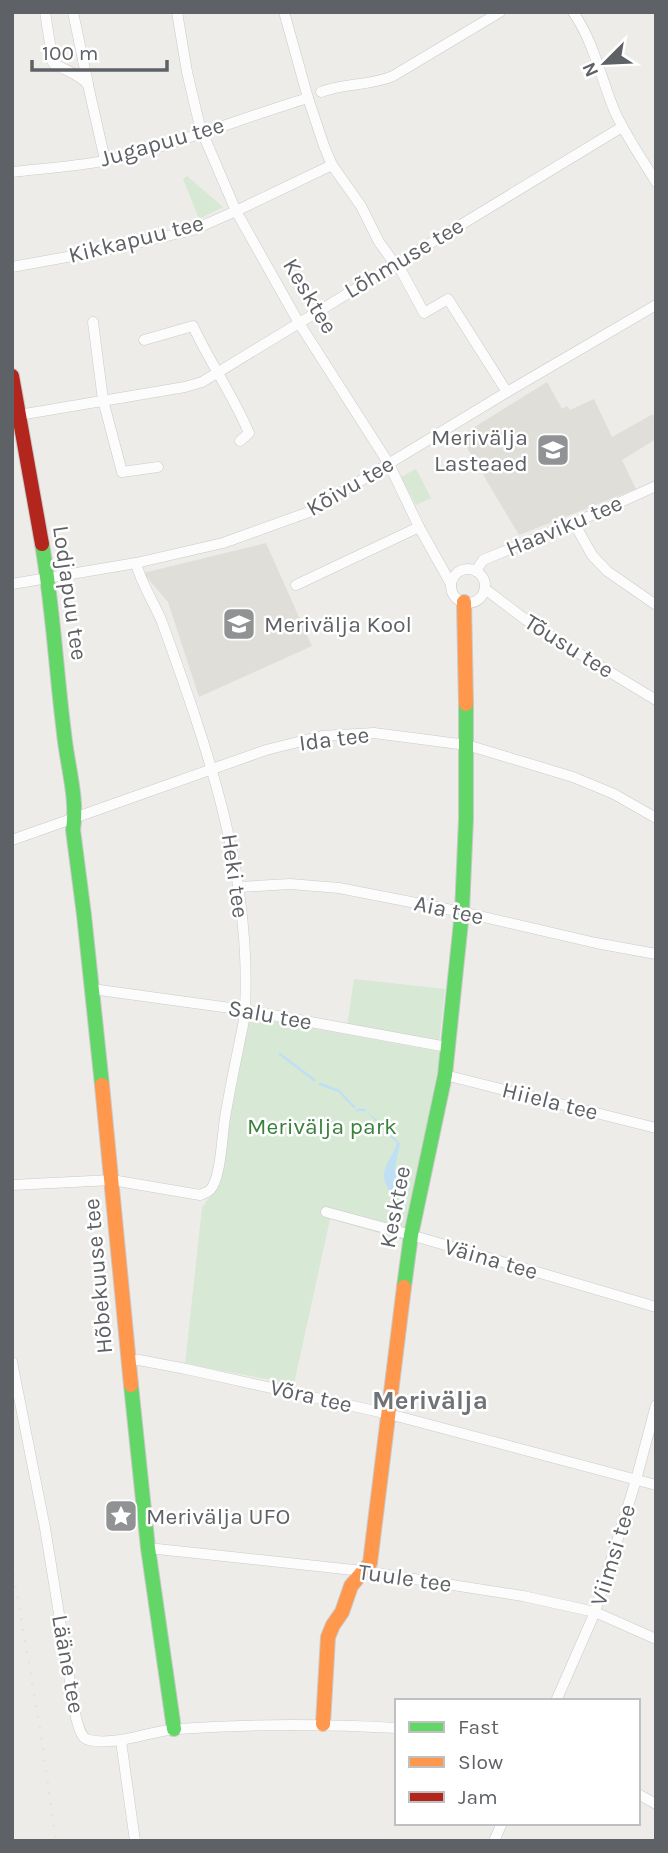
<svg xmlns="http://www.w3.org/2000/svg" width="668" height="1853" viewBox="0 0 668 1853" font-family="Karla,sans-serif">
<rect width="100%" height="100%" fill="#edece8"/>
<g fill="#e0ded8">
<path d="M547,382L562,409L567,406L570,410L594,399L612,437L653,414L656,421V439L622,460L636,489L519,535L460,436Z"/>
<path d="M266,543L312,646L199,697L168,602L143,573Z"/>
</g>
<g fill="#d7e8d4">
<path d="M187,176L223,207L199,219L183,179Z"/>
<path d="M416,469L431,498L416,505L401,477Z"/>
<path d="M354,979L445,989L439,1043L347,1027Z"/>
<path d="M246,1016L441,1052L404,1240L330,1219L294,1384L185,1364L202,1208L216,1187Z"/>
</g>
<path fill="#bfdff5" d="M365,1110L386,1127L400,1144L395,1167L398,1186L395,1190L390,1191C376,1171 391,1162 397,1143Z"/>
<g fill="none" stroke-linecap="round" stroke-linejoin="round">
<g stroke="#bfdff5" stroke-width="2.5">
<path d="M280,1054L314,1080"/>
<path d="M320,1084L339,1091L354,1107"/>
<path d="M357,1110H365"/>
</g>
<defs>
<g id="street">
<path d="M45,12L53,63C65,71 80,74 88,85L105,160"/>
<path d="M73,12L88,84"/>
<path d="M177,12L187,72L200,127L236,211L299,323L389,464L419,527L451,584"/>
<path d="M284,12L308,98L324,146L332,165L361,206L379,242L395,264"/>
<path d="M573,12C594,42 601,79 615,112C626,136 642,159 656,182"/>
<path d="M321,92C344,83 370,86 393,76L500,12"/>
<path d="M12,172C47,168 84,166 119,158C183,142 245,117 308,98"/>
<path d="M397,263L424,313L448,299L507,392"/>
<path d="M12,267L111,249L193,230L236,211L332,165"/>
<path d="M93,322L103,400L122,472L158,467"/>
<path d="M144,340L193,326C210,363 233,395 249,433L240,441"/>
<path d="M19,415L185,387L202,382L622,127"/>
<path d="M574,523L592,555L607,571L656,605"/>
<circle cx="468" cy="586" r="17"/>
<path d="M476,571L483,560L574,523L656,486"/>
<path d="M12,584L136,563L223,543L309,512L507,392L656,305"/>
<path d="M296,585L419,527"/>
<path d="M485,589L534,626L656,700"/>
<path d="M12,840L266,750L322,736L374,733L467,745L573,777L614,794L656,818"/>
<path d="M239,887L290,884L339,888L462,912L596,943L656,954"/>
<path d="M92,989L245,1010L447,1047"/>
<path d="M445,1075L656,1128"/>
<path d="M12,1185L112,1180L200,1195C203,1193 207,1193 210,1190C221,1179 222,1135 225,1118C229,1094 234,1069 239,1045C241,1033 245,1021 245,1009C252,874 207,747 162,622C154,602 141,584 136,563"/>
<path d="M326,1212L411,1235L656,1307"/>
<path d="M128,1361L139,1360L186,1369L389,1414L656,1485"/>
<path d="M12,1362L45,1528L76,1718C79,1726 80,1738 89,1740C119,1746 148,1731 178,1729C251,1724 324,1724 397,1728"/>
<path d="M148,1548L363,1571L523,1596L595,1612L656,1639"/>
<path d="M556,1701L595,1612L636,1480L656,1405"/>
<path d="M121,1741L135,1841"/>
<path d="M638,1794L656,1804"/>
<path d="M494,1841L502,1823"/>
</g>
<g id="fast">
<path d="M42,544C53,607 56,670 64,733C67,765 78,798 73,830L84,915L102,1085"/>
<path d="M404,1287L411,1235L445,1075L462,912L466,819V704"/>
<path d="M131,1385L148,1548L174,1729"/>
</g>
<g id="slow">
<path d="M464,602L466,704"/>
<path d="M102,1085L131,1385"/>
<path d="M323,1724L328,1637L333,1625L342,1612L351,1586L370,1563L404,1287"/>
</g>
<path id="jam" d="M12,376L42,544"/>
</defs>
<use href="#street" stroke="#cacaca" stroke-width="11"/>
<use href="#fast" stroke="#c9c9c9" stroke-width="16"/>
<use href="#slow" stroke="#c9c9c9" stroke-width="16"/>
<use href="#jam" stroke="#c9c9c9" stroke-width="16"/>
<use href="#street" stroke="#fcfcfc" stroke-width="10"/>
<use href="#fast" stroke="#63d668" stroke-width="14"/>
<use href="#slow" stroke="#ff974d" stroke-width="14"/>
<use href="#jam" stroke="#b3261e" stroke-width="14"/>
<path stroke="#e3e3e3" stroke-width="2.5" stroke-dasharray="2 9" stroke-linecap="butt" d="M12,1564L41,1735L56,1841"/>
</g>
<defs>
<symbol id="school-square" viewBox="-11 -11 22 22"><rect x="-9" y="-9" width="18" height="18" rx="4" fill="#909294" stroke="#fff"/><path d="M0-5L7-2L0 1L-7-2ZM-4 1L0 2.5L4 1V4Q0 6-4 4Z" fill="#fff"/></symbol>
<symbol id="sight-square" viewBox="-11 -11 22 22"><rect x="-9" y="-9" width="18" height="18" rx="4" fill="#909294" stroke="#fff"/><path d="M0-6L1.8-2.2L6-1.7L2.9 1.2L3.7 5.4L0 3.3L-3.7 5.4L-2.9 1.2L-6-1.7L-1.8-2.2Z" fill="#fff"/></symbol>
</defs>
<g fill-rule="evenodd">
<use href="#school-square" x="534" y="431" width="38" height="38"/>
<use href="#school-square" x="220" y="605" width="38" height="38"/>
<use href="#sight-square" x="102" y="1497" width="38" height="38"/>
</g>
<g text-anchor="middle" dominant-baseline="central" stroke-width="5" stroke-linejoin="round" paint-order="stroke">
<g font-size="23" fill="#5e6166" stroke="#fff">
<text transform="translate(162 142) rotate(-16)">Jugapuu tee</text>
<text transform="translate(136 239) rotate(-14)">Kikkapuu tee</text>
<text transform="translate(404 258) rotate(-31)">Lõhmuse tee</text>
<text transform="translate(310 296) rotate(59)">Kesktee</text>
<text transform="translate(350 486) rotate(-30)">Kõivu tee</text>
<text transform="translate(564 526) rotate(-23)">Haaviku tee</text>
<text transform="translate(70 593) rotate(82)">Lodjapuu tee</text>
<text transform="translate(569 646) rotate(32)">Tõusu tee</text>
<text transform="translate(334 739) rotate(-7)">Ida tee</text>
<text transform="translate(235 876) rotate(82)">Heki tee</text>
<text transform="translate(449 910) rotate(12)">Aia tee</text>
<text transform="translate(270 1015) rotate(10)">Salu tee</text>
<text transform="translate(550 1101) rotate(14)">Hiiela tee</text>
<text transform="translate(395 1207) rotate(-79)">Kesktee</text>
<text transform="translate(491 1259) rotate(16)">Väina tee</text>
<text transform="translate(98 1276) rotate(-95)">Hõbekuuse tee</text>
<text transform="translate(311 1396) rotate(13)">Võra tee</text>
<text transform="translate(613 1555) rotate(-73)">Viimsi tee</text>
<text transform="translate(405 1578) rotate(8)">Tuule tee</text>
<text transform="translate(68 1664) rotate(80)">Lääne tee</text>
</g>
<g font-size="23" fill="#5e6166" stroke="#fff" text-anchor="start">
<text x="528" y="437" text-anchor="end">Merivälja<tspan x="528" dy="26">Lasteaed</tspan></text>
<text x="264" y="624">Merivälja Kool</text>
<text x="146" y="1516">Merivälja UFO</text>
</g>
<g font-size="23" fill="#39813b" stroke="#fff">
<text x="322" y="1126">Merivälja park</text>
</g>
<g font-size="26" font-weight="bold" fill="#6f7377" stroke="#fff">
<text x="430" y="1400">Merivälja</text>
</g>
</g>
<rect width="668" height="1853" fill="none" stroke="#5e6166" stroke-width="28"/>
<rect x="395" y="1699" width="245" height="126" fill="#ffffff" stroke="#bfc0c2" stroke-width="2"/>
<rect x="409" y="1722" width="35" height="10" fill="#63d668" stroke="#bfc0c2" stroke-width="2"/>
<text x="458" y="1734" font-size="21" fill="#5e6166">Fast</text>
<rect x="409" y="1757" width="35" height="10" fill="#ff974d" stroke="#bfc0c2" stroke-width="2"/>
<text x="458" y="1769" font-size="21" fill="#5e6166">Slow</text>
<rect x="409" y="1792" width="35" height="10" fill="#b3261e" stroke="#bfc0c2" stroke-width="2"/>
<text x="458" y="1804" font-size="21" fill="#5e6166">Jam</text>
<g transform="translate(605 63) rotate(246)" stroke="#ffffff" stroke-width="5" paint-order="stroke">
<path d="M0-5L12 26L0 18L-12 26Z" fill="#5e6166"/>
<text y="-10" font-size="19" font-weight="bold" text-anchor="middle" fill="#5e6166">N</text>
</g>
<path d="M32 60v10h135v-10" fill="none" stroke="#5e6166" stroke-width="3.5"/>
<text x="42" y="60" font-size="21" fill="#5e6166" stroke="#ffffff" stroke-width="5" paint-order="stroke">100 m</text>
</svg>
